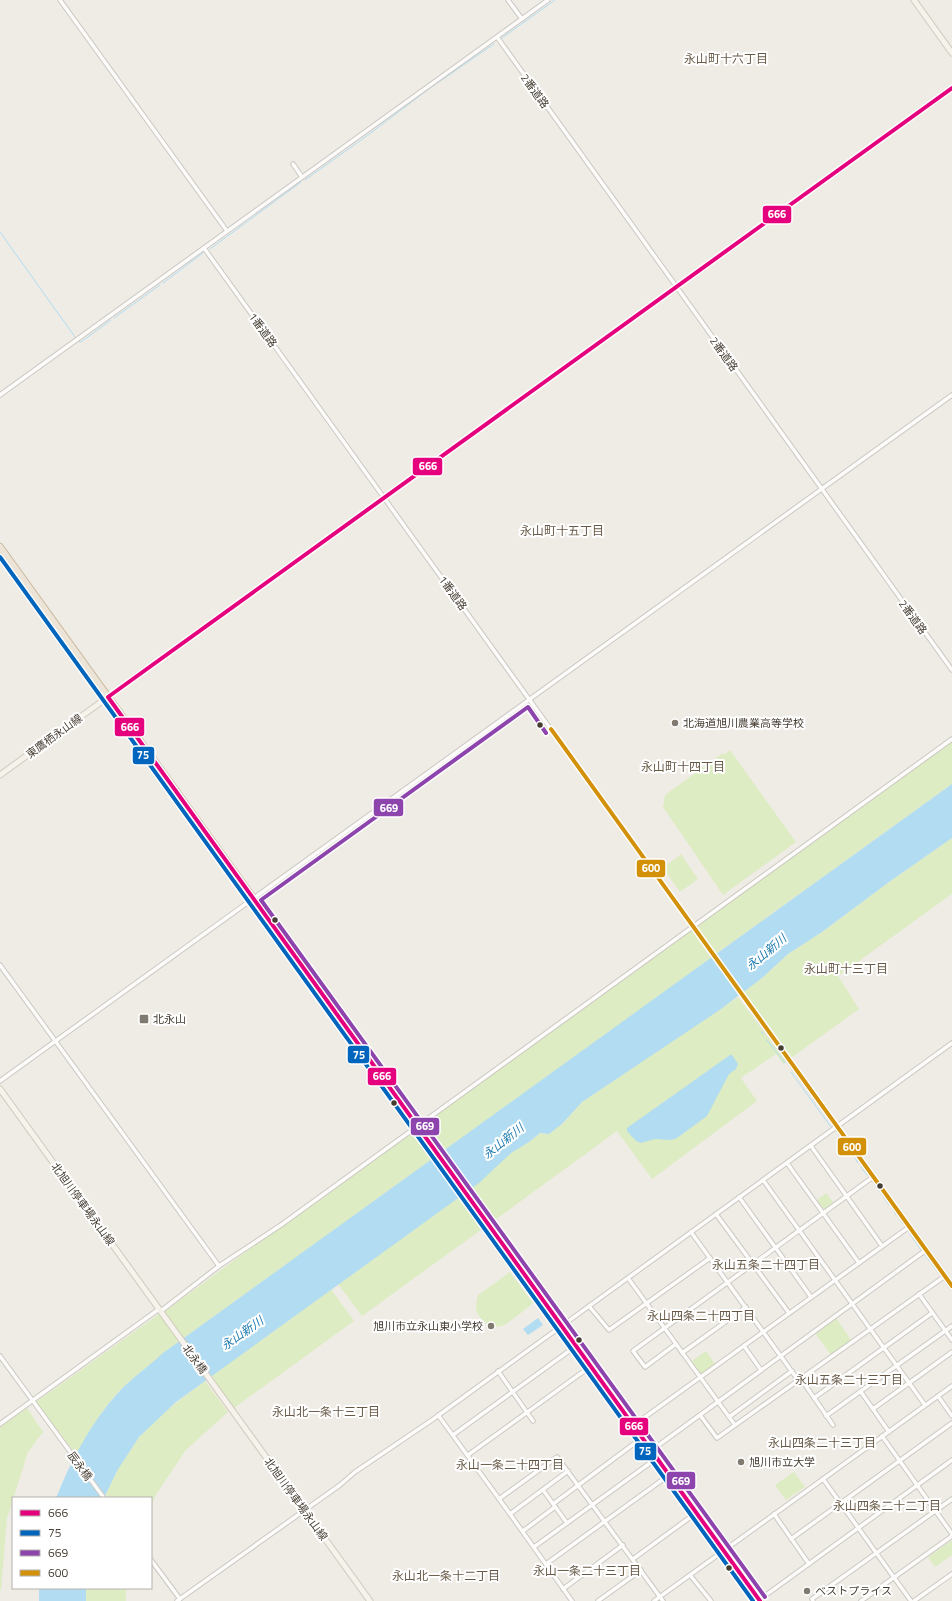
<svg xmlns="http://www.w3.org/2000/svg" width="952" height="1601" viewBox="0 0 952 1601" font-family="'Titillium Web','Noto Sans JP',sans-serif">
<rect width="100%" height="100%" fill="#efece6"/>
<g fill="#deecc3">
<path d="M952,740V784L716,954L695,924L819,838Z"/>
<path d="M730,750L796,842L723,895L663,807L665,795L723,753L724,755Z"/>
<path d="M952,838V894L838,976L859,1009L791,1058L743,992L762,978L788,954L822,932L889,882Z"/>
<path d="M681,854L698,879L680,892L663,868Z"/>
<path d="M690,928L711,958L440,1154L420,1124Z"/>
<path d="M738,997L786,1062L783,1064L776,1054L741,1078L757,1101L652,1179L617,1131L491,1223L468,1191C484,1179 496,1164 511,1153C521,1146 531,1140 541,1133L549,1134L562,1124L582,1102Z"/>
<path d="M415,1127L435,1157L184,1338L164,1312Z"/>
<path d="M826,1193L833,1202L825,1209L822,1208L817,1200Z"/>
<path d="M462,1195L485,1227L362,1316L338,1284Z"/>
<path d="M510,1272L533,1303C524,1310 511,1322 502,1326C491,1329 477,1319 476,1308C476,1304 477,1299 478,1295Z"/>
<path d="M331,1289L354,1321L234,1408L212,1376Z"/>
<path d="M159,1314L179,1342C159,1357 134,1376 117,1394C100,1412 88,1434 76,1455L36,1402Z"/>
<path d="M836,1318L851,1340L831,1355L815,1333Z"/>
<path d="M706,1351L715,1364L701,1374L692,1361Z"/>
<path d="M205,1381L228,1412L186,1450L155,1496L151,1506V1498H108L106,1494C115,1475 125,1452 140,1436C159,1415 182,1398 205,1381Z"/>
<path d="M27,1408L43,1432L28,1452L7,1519L1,1591L0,1590V1427Z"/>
<path d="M794,1472L805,1487L786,1500L775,1485Z"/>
<path d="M951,1541H952V1555L935,1567L928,1557Z"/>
<rect x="86" y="1588" width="40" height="13"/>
</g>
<g fill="#b1dcf2">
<path d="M952,784V838L889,882L822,932L788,954L762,978L721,1009L582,1102L562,1124L549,1134L540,1133L529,1142L511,1153L479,1183L176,1402L139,1437L117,1471L104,1498H56C71,1461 90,1424 117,1394C130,1379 148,1367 163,1353Z"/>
<path d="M730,1055H732L738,1064L736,1069L729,1074L707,1116L677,1138L671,1140L655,1139L641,1143L636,1141L627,1131V1128Z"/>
<path d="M538,1318L543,1325L528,1335L523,1329Z"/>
<rect x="39" y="1588" width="47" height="13"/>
</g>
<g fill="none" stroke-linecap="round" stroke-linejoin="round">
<g stroke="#b1dcf2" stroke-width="1">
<path d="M502,38L555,0"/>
<path d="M305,180L368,135L430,88L494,44"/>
<path d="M0,232L75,337"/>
<path d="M210,249L301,182"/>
<path d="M163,283L203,253"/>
<path d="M114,318L160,285"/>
<path d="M78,341L81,342L111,320"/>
<path d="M762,1032L763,1034"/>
<path d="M767,1040L785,1063"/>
<path d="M791,1072L831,1127"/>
<path d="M839,1136L843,1142"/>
<path d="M845,1145L851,1153"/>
<path d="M855,1158L858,1163"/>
<path d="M861,1167L867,1175"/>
<path d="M874,1183L876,1187"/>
<path d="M879,1191L881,1193"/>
<path d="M883,1196L889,1205"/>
<path d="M892,1208L896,1215"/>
<path d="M899,1218L903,1224"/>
<path d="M910,1234L921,1250"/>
<path d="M925,1255L940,1275"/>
<path d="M945,1282L949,1288"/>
</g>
<defs>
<g id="street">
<path d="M60,0L227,231"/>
<path d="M508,0L522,19"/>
<path d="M497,37L952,670"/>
<path d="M293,164L302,177"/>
<path d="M204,248L753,1010"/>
<path d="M0,395L548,0"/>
<path d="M108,697L952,88"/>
<path d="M0,965L219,1266"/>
<path d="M0,1081L952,395"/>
<path d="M811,1146L882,1246"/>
<path d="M787,1163L859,1263"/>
<path d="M763,1180L925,1405"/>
<path d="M739,1197L811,1297"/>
<path d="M716,1214L789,1313"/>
<path d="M691,1232L798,1380"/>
<path d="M628,1278L735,1425"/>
<path d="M919,1294L952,1340"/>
<path d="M589,1306L609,1330L710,1258"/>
<path d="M161,1311L219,1266L281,1225L952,739"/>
<path d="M676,1344L645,1367L633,1351L873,1177"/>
<path d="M744,1346L761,1370"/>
<path d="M682,1353L746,1307"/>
<path d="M0,1356L104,1498"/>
<path d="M498,1371L533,1421"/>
<path d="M801,1379L833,1425"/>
<path d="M861,1392L889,1432"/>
<path d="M938,1396L952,1416"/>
<path d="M814,1398L932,1313"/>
<path d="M873,1409L952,1352"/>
<path d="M438,1415L510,1514L572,1601"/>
<path d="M700,1415L717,1438L945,1276"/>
<path d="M826,1416L952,1326"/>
<path d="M729,1417L792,1371"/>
<path d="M0,1424L159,1309"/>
<path d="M634,1425L909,1227"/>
<path d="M453,1435L576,1346"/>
<path d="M882,1436L952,1534"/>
<path d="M652,1450L926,1250"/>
<path d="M468,1455L591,1366"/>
<path d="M823,1479L911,1601"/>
<path d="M543,1490L567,1523"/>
<path d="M499,1499L557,1457L663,1601"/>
<path d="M553,1504L635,1443"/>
<path d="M510,1514L568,1471"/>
<path d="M774,1514L809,1564"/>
<path d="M523,1531L555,1507"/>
<path d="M791,1539L952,1423"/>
<path d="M534,1547L657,1458"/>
<path d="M633,1559L696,1513"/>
<path d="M151,1560L180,1599"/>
<path d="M546,1564L669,1475"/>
<path d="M690,1575L711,1601"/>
<path d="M563,1589L623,1545"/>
<path d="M759,1600L952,1460"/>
<path d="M177,1601L340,1485L355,1472L432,1420L952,1043"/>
<path d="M598,1601L641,1570"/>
<path d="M654,1601L952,1386"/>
<path d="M813,1601L812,1599L952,1499"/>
<path d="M861,1601L952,1536"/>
<path d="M914,1601L952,1574"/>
</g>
<g id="secondary">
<path d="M914,0L952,53"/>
<path d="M0,775L108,697"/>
<path d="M753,1010L952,1286"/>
<path d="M0,1089L370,1601"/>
</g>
<path id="highway" d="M0,547L760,1601"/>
</defs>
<use href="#street" stroke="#cbc8c2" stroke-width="5.5"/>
<use href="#secondary" stroke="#d0cabd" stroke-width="7"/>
<use href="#highway" stroke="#cab89e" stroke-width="8"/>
<use href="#street" stroke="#fdfcfb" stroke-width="3.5"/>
<use href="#secondary" stroke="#f6f3ed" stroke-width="5"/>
<use href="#highway" stroke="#ece4d7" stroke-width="6"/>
<defs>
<path id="bus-1" d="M760,1601L108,697L952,88"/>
<path id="bus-2" d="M0,557L753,1601"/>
<path id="bus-3" d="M546,733L528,707L261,900L765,1597"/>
<path id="bus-4" d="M551,729L952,1286"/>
</defs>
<use href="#bus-1" stroke="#fff" stroke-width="7"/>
<use href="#bus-2" stroke="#fff" stroke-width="7"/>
<use href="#bus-3" stroke="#fff" stroke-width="7"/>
<use href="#bus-4" stroke="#fff" stroke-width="7"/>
<use href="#bus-1" stroke="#e5007d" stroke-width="4"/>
<use href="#bus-2" stroke="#0065bd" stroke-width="4"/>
<use href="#bus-3" stroke="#8e44ad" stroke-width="4"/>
<use href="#bus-4" stroke="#d3910a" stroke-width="4"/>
</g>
<g fill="#807a71" stroke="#fff" stroke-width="1.5">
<circle cx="675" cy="723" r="4"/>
<rect x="139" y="1014" width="10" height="10" rx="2"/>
<circle cx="491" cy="1326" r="4"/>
<circle cx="741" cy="1462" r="4"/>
<circle cx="807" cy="1591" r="4"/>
</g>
<g fill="#453d32" stroke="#fff" stroke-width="1.5">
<circle cx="540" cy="725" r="3.5"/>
<circle cx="275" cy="920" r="3.5"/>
<circle cx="781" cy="1048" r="3.5"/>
<circle cx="394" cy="1103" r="3.5"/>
<circle cx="880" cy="1186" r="3.5"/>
<circle cx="579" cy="1340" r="3.5"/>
<circle cx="729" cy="1568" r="3.5"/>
</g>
<g text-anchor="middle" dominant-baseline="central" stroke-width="4" stroke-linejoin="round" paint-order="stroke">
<g font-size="11" fill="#453d32" stroke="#fff">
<text transform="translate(535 91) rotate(54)">2番道路</text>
<text transform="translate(263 330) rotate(54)">1番道路</text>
<text transform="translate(724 354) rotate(54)">2番道路</text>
<text transform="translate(453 593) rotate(54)">1番道路</text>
<text transform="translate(913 617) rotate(54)">2番道路</text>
<text transform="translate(54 736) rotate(-36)">東鷹栖永山線</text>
<text transform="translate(83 1204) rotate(54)">北旭川停車場永山線</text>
<text transform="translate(195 1359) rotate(54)">北永橋</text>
<text transform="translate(80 1466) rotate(53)">辰永橋</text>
<text transform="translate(296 1499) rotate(54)">北旭川停車場永山線</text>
</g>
<g font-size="11" fill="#453d32" stroke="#fff" text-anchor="start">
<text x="683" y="723">北海道旭川農業高等学校</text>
<text x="153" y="1019">北永山</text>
<text x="483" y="1326" text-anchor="end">旭川市立永山東小学校</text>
<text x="749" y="1462">旭川市立大学</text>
<text x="815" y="1591">ベストプライス</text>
</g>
<g font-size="12" fill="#695a48" stroke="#fff">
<text x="726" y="58">永山町十六丁目</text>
<text x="562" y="530">永山町十五丁目</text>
<text x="683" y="766">永山町十四丁目</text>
<text x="846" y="968">永山町十三丁目</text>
<text x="766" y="1264">永山五条二十四丁目</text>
<text x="701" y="1315">永山四条二十四丁目</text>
<text x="849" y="1379">永山五条二十三丁目</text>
<text x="326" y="1411">永山北一条十三丁目</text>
<text x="822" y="1442">永山四条二十三丁目</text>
<text x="510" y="1464">永山一条二十四丁目</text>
<text x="887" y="1505">永山四条二十二丁目</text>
<text x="587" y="1570">永山一条二十三丁目</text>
<text x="446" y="1575">永山北一条十二丁目</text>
</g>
<g font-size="12" font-style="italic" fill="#217db2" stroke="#fff">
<text transform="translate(766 952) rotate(-40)">永山新川</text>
<text transform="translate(503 1141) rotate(-39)">永山新川</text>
<text transform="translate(242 1333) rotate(-35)">永山新川</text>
</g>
</g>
<g stroke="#fff" stroke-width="1.5">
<rect x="762" y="205" width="30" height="19" rx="4" fill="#e5007d"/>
<rect x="412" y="457" width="31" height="19" rx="4" fill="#e5007d"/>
<rect x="114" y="717" width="31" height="20" rx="4" fill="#e5007d"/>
<rect x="132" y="746" width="23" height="19" rx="4" fill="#0065bd"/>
<rect x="373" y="798" width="31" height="19" rx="4" fill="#8e44ad"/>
<rect x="636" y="859" width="30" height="19" rx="4" fill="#d3910a"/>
<rect x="347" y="1045" width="23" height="19" rx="4" fill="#0065bd"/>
<rect x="367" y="1067" width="30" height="19" rx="4" fill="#e5007d"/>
<rect x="410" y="1117" width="30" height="19" rx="4" fill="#8e44ad"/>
<rect x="837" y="1137" width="30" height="19" rx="4" fill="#d3910a"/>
<rect x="619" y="1417" width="30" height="19" rx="4" fill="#e5007d"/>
<rect x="634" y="1442" width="23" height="19" rx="4" fill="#0065bd"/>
<rect x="666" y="1471" width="30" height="19" rx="4" fill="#8e44ad"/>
</g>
<g font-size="11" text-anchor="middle" font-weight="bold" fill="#fff">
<text x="777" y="218">666</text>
<text x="428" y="470">666</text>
<text x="130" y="731">666</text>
<text x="143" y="759">75</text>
<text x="389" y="812">669</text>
<text x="651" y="872">600</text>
<text x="359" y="1059">75</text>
<text x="382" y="1080">666</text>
<text x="425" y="1130">669</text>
<text x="852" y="1151">600</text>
<text x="634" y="1430">666</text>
<text x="645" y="1455">75</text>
<text x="681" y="1485">669</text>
</g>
<rect x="12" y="1497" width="140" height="92" fill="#ffffff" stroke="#b5b1ad"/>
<rect x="20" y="1510" width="20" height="6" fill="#e5007d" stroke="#b5b1ad"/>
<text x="48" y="1517" font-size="12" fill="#453d32">666</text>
<rect x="20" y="1530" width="20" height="6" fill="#0065bd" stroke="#b5b1ad"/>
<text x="48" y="1537" font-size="12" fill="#453d32">75</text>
<rect x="20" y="1550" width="20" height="6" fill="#8e44ad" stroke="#b5b1ad"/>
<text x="48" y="1557" font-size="12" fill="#453d32">669</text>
<rect x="20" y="1570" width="20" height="6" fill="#d3910a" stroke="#b5b1ad"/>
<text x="48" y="1577" font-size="12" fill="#453d32">600</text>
</svg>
